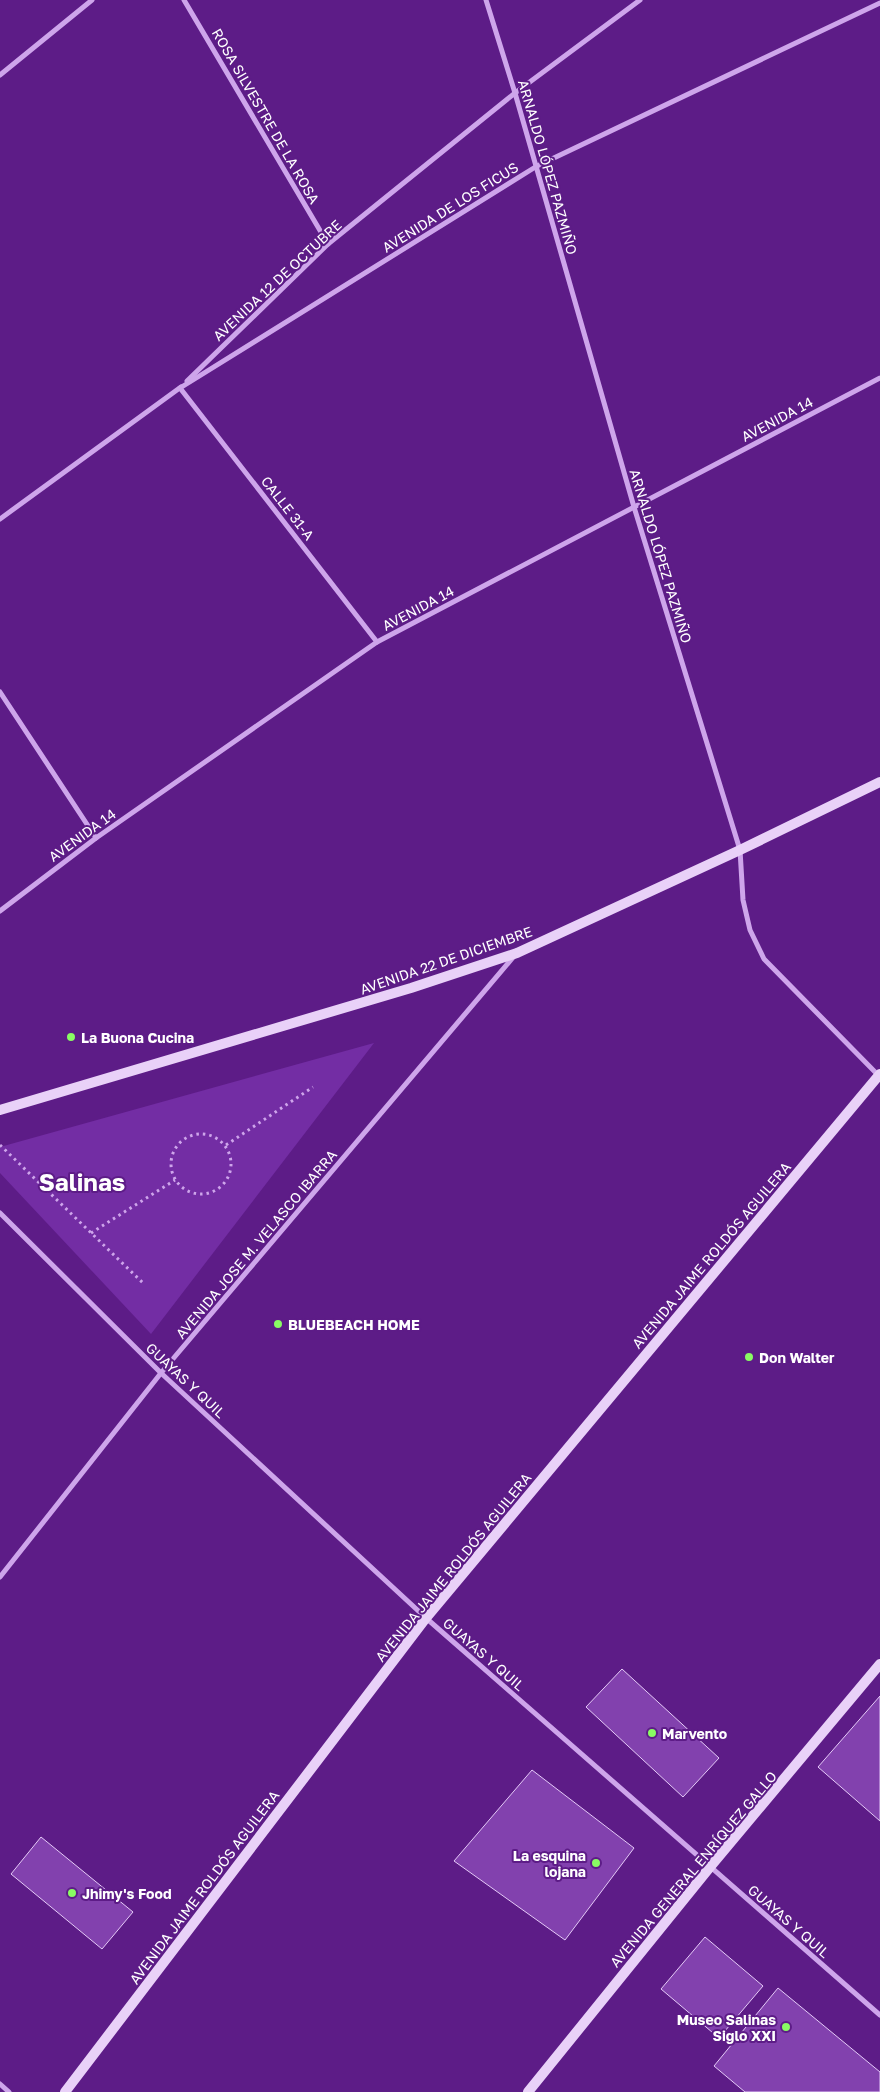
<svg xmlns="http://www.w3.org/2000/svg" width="880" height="2092" viewBox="0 0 880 2092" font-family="'Golos Text',sans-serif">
<rect width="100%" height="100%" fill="#5d1c87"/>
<path fill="#732da4" d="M374,1043L151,1334L0,1173V1147Z"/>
<g fill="#8241ae" stroke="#e5caf8">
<path d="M622,1669L719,1758L683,1797L586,1707Z"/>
<path d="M880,1696V1821L818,1767Z"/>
<path d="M532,1770L634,1848L565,1940L454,1861Z"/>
<path d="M41,1837L133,1912L102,1949L11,1874Z"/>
<path d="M705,1937L763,1986L719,2038L661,1989Z"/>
<path d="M778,1988L880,2072V2092H745L714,2066Z"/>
</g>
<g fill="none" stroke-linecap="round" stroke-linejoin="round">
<g stroke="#cea5eb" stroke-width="3" stroke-dasharray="2.5 4" stroke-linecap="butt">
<circle cx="201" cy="1164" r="30"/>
<path d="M0,1145L143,1283"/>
<path d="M226,1145L313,1087"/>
<path d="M91,1233L175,1180"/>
</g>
<g stroke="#cea5eb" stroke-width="5">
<path d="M184,0L328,244"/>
<path d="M486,0L515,93L634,507L740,850L743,900L750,930L764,959L880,1077"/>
<path d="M0,75L92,0"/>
<path d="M187,381L328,244L515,93L640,0"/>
<path d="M0,519L181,387"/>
<path d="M377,642L180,388L537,166L880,3"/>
<path d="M0,692L96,838"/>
<path d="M0,911L96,838L377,642L880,378"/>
<path d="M0,1213L161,1373L426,1618L880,2015"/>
<path d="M0,1577L161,1373L515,955"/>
<path d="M0,2084L9,2092"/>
</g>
<g stroke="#e9d1f8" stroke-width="10">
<path d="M0,1110L411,988L517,953L740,850L880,782"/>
<path d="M65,2092L426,1618L880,1074"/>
<path d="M528,2092L710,1867L880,1664"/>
</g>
</g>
<g fill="#89fb63" stroke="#5d1c87" stroke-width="2">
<circle cx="71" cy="1037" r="5"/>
<circle cx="278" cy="1324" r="5"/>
<circle cx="749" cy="1357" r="5"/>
<circle cx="652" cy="1733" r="5"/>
<circle cx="596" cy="1863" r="5"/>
<circle cx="72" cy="1893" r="5"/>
<circle cx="786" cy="2027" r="5"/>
</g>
<g text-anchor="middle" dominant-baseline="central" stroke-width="4" stroke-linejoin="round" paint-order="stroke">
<g font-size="14" fill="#fff" stroke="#5d1c87">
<text transform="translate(266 116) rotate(60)">ROSA SILVESTRE DE LA ROSA</text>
<text transform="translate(548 167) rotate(74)">ARNALDO LÓPEZ PAZMIÑO</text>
<text transform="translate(450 207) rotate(-32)">AVENIDA DE LOS FICUS</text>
<text transform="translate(277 280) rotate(-43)">AVENIDA 12 DE OCTUBRE</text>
<text transform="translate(777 419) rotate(-28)">AVENIDA 14</text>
<text transform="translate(288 508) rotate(52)">CALLE 31-A</text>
<text transform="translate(661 556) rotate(73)">ARNALDO LÓPEZ PAZMIÑO</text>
<text transform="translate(418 608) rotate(-28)">AVENIDA 14</text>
<text transform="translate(82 835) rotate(-36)">AVENIDA 14</text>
<text transform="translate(446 960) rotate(-19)">AVENIDA 22 DE DICIEMBRE</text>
<text transform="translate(256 1244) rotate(-50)">AVENIDA JOSE M. VELASCO IBARRA</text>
<text transform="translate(711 1255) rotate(-50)">AVENIDA JAIME ROLDÓS AGUILERA</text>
<text transform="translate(186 1380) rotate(43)">GUAYAS Y QUIL</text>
<text transform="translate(453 1567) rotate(-51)">AVENIDA JAIME ROLDÓS AGUILERA</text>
<text transform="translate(484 1654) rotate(41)">GUAYAS Y QUIL</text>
<text transform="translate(693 1869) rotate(-50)">AVENIDA GENERAL ENRÍQUEZ GALLO</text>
<text transform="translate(204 1887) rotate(-53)">AVENIDA JAIME ROLDÓS AGUILERA</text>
<text transform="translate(789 1921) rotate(41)">GUAYAS Y QUIL</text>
</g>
<g font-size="14" font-weight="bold" fill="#fff" stroke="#5d1c87" text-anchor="start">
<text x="81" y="1037">La Buona Cucina</text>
<text x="288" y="1324">BLUEBEACH HOME</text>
<text x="759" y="1357">Don Walter</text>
<text x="662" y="1733">Marvento</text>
<text x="586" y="1855" text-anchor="end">La esquina<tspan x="586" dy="16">lojana</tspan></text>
<text x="82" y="1893">Jhimy's Food</text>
<text x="776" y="2019" text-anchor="end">Museo Salinas<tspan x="776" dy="16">Siglo XXI</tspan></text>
</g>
<g font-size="24" font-weight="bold" fill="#fff" stroke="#5d1c87">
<text x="82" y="1181">Salinas</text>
</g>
</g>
</svg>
